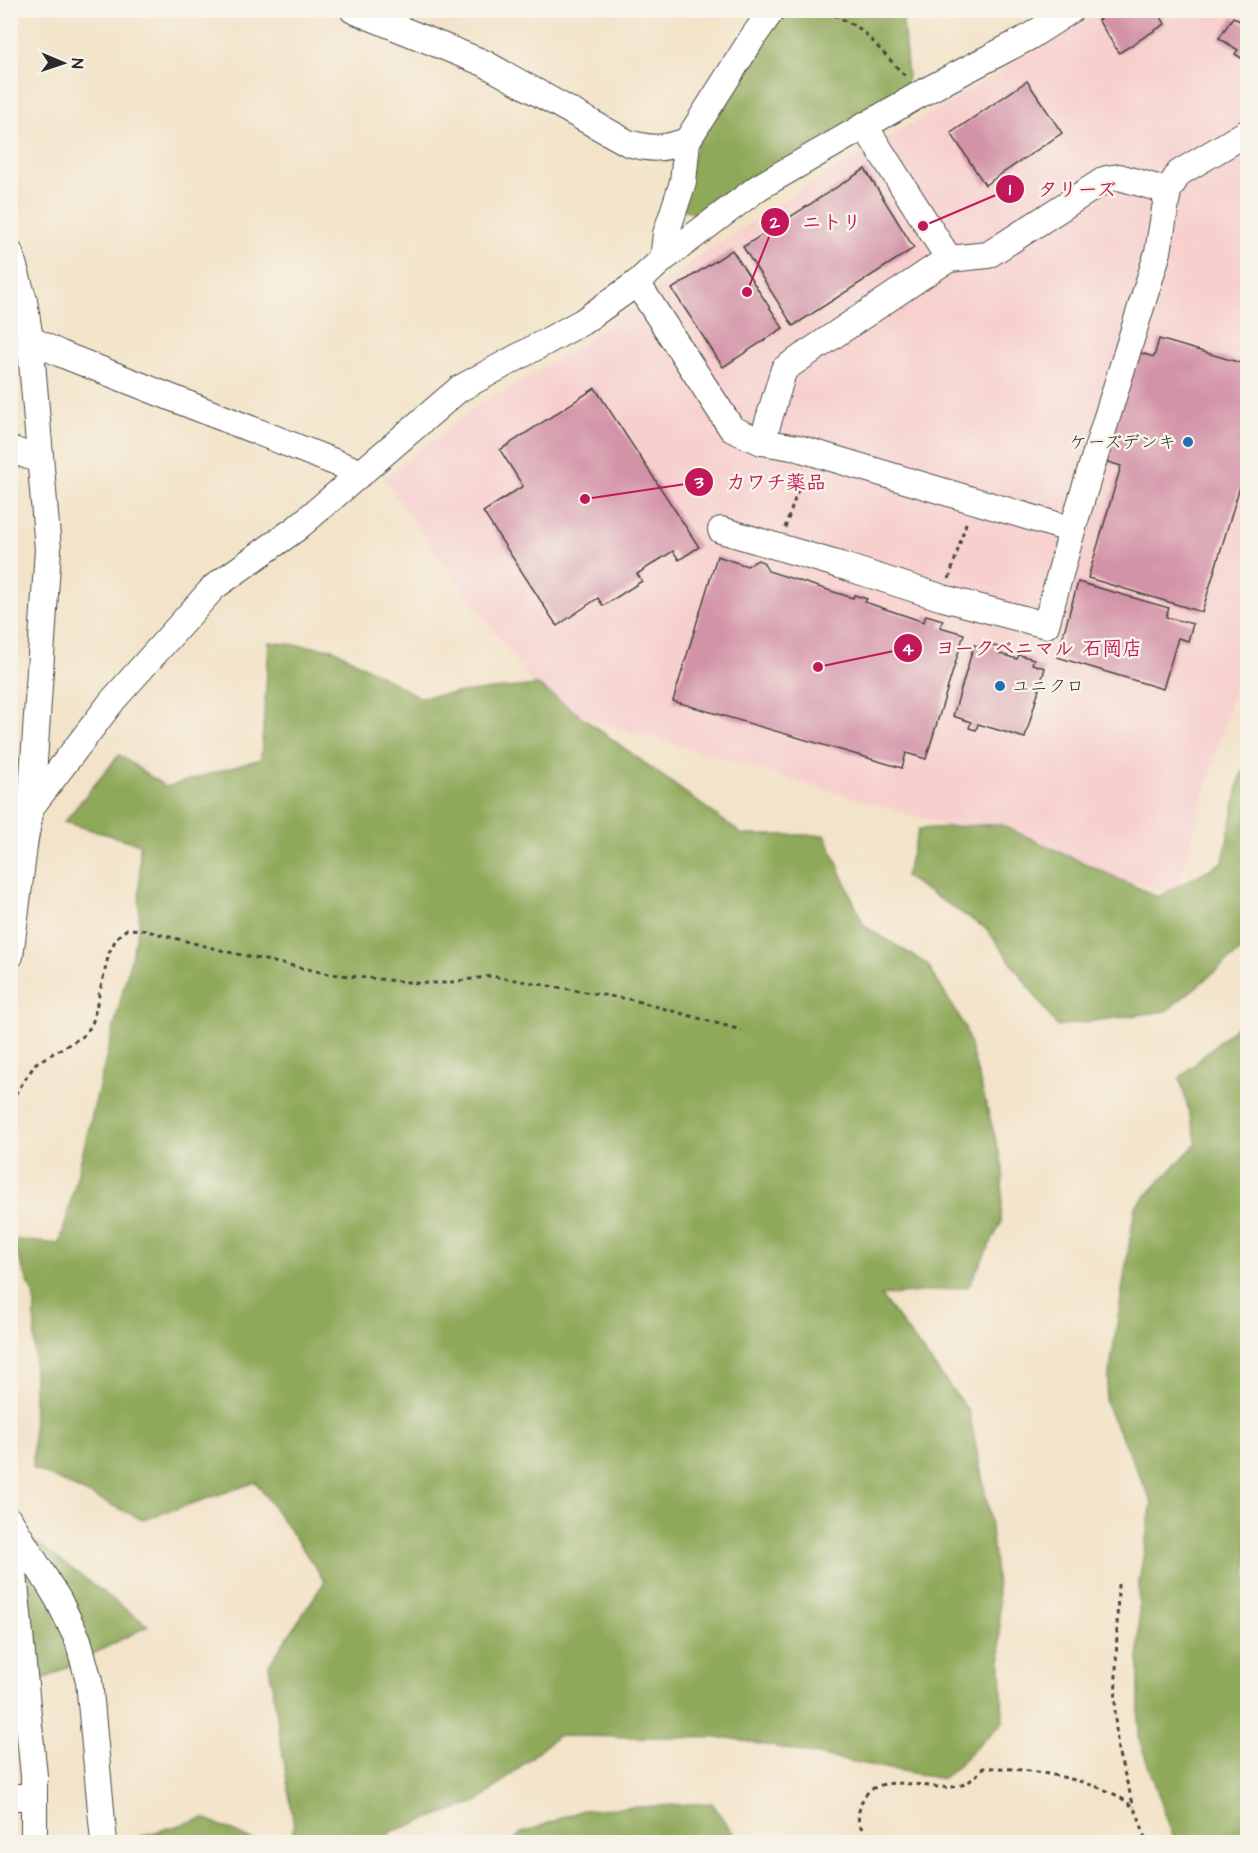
<svg xmlns="http://www.w3.org/2000/svg" width="1258" height="1853" viewBox="0 0 1258 1853" font-family="'Architects Daughter','Klee One',sans-serif">
<rect width="100%" height="100%" fill="#f7f3e8"/>
<filter id="ink" filterUnits="userSpaceOnUse"><feTurbulence type="fractalNoise" baseFrequency=".0167" numOctaves="2"/><feDisplacementMap in="SourceGraphic" scale="12" xChannelSelector="R" yChannelSelector="G"/><feConvolveMatrix kernelMatrix="1 2 1 2 8 2 1 2 1" color-interpolation-filters="sRGB"/></filter>
<filter id="wash" filterUnits="userSpaceOnUse"><feTurbulence type="fractalNoise" baseFrequency=".008" numOctaves="4" result="noise"/><feDisplacementMap in="SourceGraphic" scale="24" xChannelSelector="R" yChannelSelector="G"/><feGaussianBlur stdDeviation="1.35" result="paint"/><feColorMatrix in="noise" values="0 0 0 0 0 0 0 0 0 0 0 0 0 0 0 0 0 1.4 0 .05"/><feComposite in="paint" operator="in"/></filter>
<g filter="url(#wash)">
<rect width="100%" height="100%" fill="#f3e3c8"/>
<path fill="#f7d0ce" d="M1238,10L1247,17V645L1176,894L549,707L383,479L471,410L583,343L703,254L791,195L1101,11Z"/>
<g fill="#8fa95a" stroke="#5d6a42" stroke-width="1.5">
<path d="M778,11H902L908,78L902,91L699,216L681,208L702,121Z"/>
<path d="M269,642L333,649L419,697L538,685L743,835H825L864,926L927,964L965,1027L1003,1167L1001,1223L968,1287L881,1296L969,1412L990,1517L999,1606L1003,1722L943,1779L729,1738L557,1736L479,1801L390,1832L387,1842H291L294,1826L269,1665L325,1581L256,1482L143,1520L33,1468L35,1299L11,1239L60,1244L139,926L140,844L64,822L119,755L166,787L261,759Z"/>
<path d="M1247,766V946L1166,1011L1057,1026L987,929L905,877L919,829L999,824L1158,897L1223,862L1240,777Z"/>
<path d="M1247,1016V1841L1175,1842L1139,1739V1582L1152,1502L1105,1402L1135,1207L1197,1143L1180,1078Z"/>
<path d="M10,1523L148,1626L11,1696H10Z"/>
<path d="M712,1803L739,1842H513L520,1834L583,1810Z"/>
<path d="M204,1818L256,1842H142L141,1836Z"/>
</g>
<g id="blocks">
<g fill="#d393a7">
<path d="M1114,10H1157L1165,24L1119,53L1098,20Z"/>
<path d="M1233,17L1248,26V58L1246,61L1235,54L1238,50L1219,38Z"/>
<path d="M1027,81L1062,133L985,185L951,133Z"/>
<path d="M865,169L914,248L793,326L743,247Z"/>
<path d="M732,250L783,328L723,367L672,289Z"/>
<path d="M1159,339L1248,365V460L1202,612L1088,578L1121,466L1105,461L1138,352L1154,357Z"/>
<path d="M595,388L699,547L679,560L673,551L637,574L642,581L603,606L598,598L557,626L483,512L523,486L500,450Z"/>
<path d="M717,556L747,566L758,560L763,562L768,571L853,598L854,595L867,599L865,602L924,622L926,615L943,620L940,627L964,634L926,759L906,753L902,768L673,701Z"/>
<path d="M1078,582L1169,608L1166,617L1193,624L1188,641L1178,638L1163,689L1057,657Z"/>
<path d="M986,644L1002,648L1000,654L1017,659L1019,655L1034,659L1032,664L1045,668L1025,738L978,724L976,730L969,728L971,722L953,716L974,645L985,648Z"/>
</g>
</g>
</g>
<g filter="url(#ink)">
<use href="#blocks" fill-opacity="0" stroke="#494743" stroke-width="1.5"/>
<g fill="none" stroke-linecap="round" stroke-linejoin="round">
<defs>
<g id="minor">
<path d="M353,10L484,63L628,143C652,150 663,149 687,141"/>
<path d="M864,125L949,259"/>
<path d="M10,253L24,301L30,339L48,549L31,807L25,839L10,956"/>
<path d="M663,259L666,234L683,182L687,141L753,37L772,10"/>
<path d="M637,283L732,429L762,442L798,448L1066,528L1073,527L1158,252L1168,191L1179,173L1248,132"/>
<path d="M30,339L61,354L362,473"/>
<path d="M762,442L784,369L934,268L949,259L988,255L1106,179L1119,177L1168,191"/>
<path d="M10,449L39,460"/>
<path d="M721,530L840,565L943,598L1046,625L1073,527"/>
<path d="M31,807L113,700L214,587L297,528L459,389L582,322L637,283L663,259L759,187L922,93L1029,37L1071,10"/>
<path d="M10,1521L58,1599L78,1640L89,1681L104,1842"/>
<path d="M10,1533L34,1776V1842"/>
<path d="M10,1797H34"/>
</g>
</defs>
<use href="#minor" stroke="#494743" stroke-width="28"/>
<g stroke="#494743" stroke-width="3" stroke-dasharray="4.5 4.5" stroke-linecap="butt">
<path d="M826,10L862,30L907,78"/>
<path d="M785,528L804,472"/>
<path d="M949,579L967,520"/>
<path d="M10,1102L36,1063L82,1037L92,1025L109,953L117,937L127,929L143,930L228,952L330,974L417,983H446L491,976L633,1000L741,1030"/>
<path d="M1118,1584L1115,1718L1118,1751L1134,1807"/>
<path d="M875,1842C862,1830 855,1825 860,1807C870,1767 925,1790 952,1787C967,1786 974,1778 983,1768C1018,1766 1111,1781 1133,1808C1140,1815 1143,1833 1146,1842"/>
</g>
<use href="#minor" stroke="#fff" stroke-width="26"/>
</g>
</g>
<g fill="#1f6fb2" stroke="#f7f3e8" stroke-width="2">
<circle cx="1188" cy="442" r="6"/>
<circle cx="1000" cy="686" r="6"/>
</g>
<g text-anchor="middle" dominant-baseline="central" stroke-width="5" stroke-linejoin="round" paint-order="stroke">
<g font-size="18" fill="#2b2b2b" stroke="#f7f3e8" text-anchor="end">
<text x="1176" y="442">ケーズデンキ</text>
<text x="1012" y="686" text-anchor="start">ユニクロ</text>
</g>
</g>
<path fill="none" stroke="#c2185b" stroke-width="2" d="M923 226L1010 189M747 292L775 222M585 499L699 482M818 667L908 648"/>
<g fill="#c2185b" stroke="#f7f3e8" stroke-width="2">
<circle cx="923" cy="226" r="6"/>
<circle cx="747" cy="292" r="6"/>
<circle cx="585" cy="499" r="6"/>
<circle cx="818" cy="667" r="6"/>
<circle cx="1010" cy="189" r="15"/>
<circle cx="775" cy="222" r="15"/>
<circle cx="699" cy="482" r="15"/>
<circle cx="908" cy="648" r="15"/>
</g>
<g font-size="18" text-anchor="middle" font-weight="bold" fill="#fff">
<text x="1010" y="195">1</text>
<text x="775" y="228">2</text>
<text x="699" y="488">3</text>
<text x="908" y="655">4</text>
</g>
<g font-size="20" text-anchor="middle" font-weight="bold" fill="#c2185b" stroke="#f7f3e8" stroke-width="5" stroke-linejoin="round" paint-order="stroke">
<text x="1077" y="196">タリーズ</text>
<text x="832" y="229">ニトリ</text>
<text x="776" y="489">カワチ薬品</text>
<text x="1039" y="655">ヨークベニマル 石岡店</text>
</g>
<rect width="1258" height="1853" fill="none" stroke="#f7f3e8" stroke-width="36"/>
<g transform="translate(63 63) rotate(92)" stroke="#f7f3e8" stroke-width="4.5" paint-order="stroke">
<path d="M0-4.5L10 22L0 15L-10 22Z" fill="#2b2b2b"/>
<text y="-9" font-size="16" font-weight="bold" text-anchor="middle" fill="#2b2b2b">N</text>
</g>
</svg>
